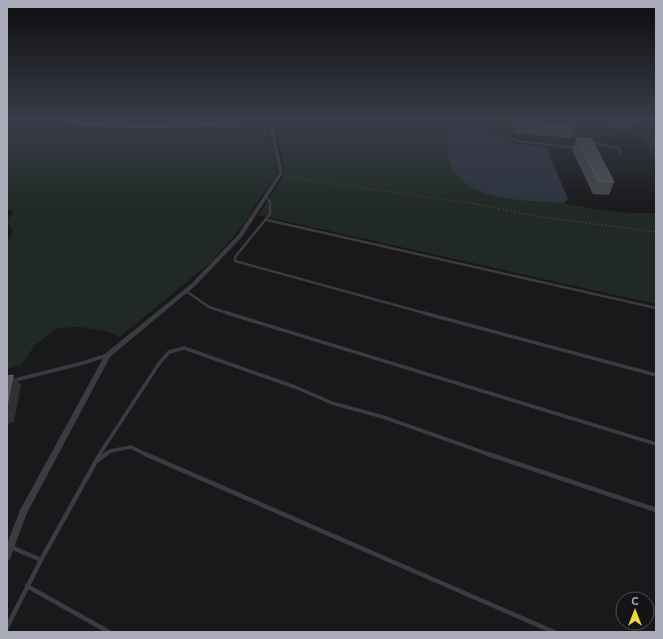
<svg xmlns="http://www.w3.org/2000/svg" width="663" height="639" viewBox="0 0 663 639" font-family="'Nunito Sans',sans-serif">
<rect width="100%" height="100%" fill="#19181a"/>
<g fill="#202923">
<path d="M7,121H14L7,131C16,139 26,136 36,130L25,128L32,122C53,126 74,127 96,128C152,130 208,128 263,123L270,134L277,171L275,178L261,196L246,222L211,262L120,337L108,332L81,327L58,328L35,345L21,365L7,369V242L13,231C6,221 6,222 13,212L7,208Z"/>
<path d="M91,121H210L133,123Z"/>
<path d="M279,121H487L491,130L465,126L489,195L563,203L595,209L630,213H656V304L258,215L283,178L284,171L275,123Z"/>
<path d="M621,121H656V162L643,136L644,133L641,126Z"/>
</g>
<path fill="#2e343f" d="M465,126L484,130L513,143L546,147L568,199L563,203C527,200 469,203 451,165C449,159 446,154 447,147C448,135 454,129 465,126Z"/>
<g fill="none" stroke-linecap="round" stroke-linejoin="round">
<path stroke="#3f4046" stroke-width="1" stroke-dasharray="1.5 2" stroke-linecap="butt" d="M285,177L482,205"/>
<path stroke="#3f4046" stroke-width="1.5" stroke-dasharray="1.5 2.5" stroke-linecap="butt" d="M475,204L535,216L656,232"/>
<g stroke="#3c3b41" stroke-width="2">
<path d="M571,121L577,140"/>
<path d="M504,137L517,141L577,148"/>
<path d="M589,141L619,149L620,153"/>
<path d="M266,197L270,202V205"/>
</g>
<g stroke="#3c3b41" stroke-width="2.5">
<path d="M270,204V214L235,257V261L428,314"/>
<path d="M267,220L656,308"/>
<path d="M186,291L209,307L231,314"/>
</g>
<g stroke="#3c3b41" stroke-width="3.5">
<path d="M227,313L656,444"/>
<path d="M424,313L656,375"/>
<path d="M7,382L83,363L108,355"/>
<path d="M99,455L158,365L169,352L184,348L295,387L332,403L383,417L491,455"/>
<path d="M105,455L110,451L131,447L147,455"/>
</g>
<g stroke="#3c3b41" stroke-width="4.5">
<path d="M145,454L554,632"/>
<path d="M488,454L656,510"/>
<path d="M98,460L106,454"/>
<path d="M11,547L41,560"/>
<path d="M27,586L109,632"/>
<path d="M7,627L41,560L100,454"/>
</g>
<path fill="#3c3b41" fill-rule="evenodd" d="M268,121H272L283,173L242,237L195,286L110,357L26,515L10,559L7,561V544L20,510L106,353L191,284L238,235L279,173Z"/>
<path fill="#656670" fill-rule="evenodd" d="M52,121L152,124L251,121L248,123C183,129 120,130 55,123Z"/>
</g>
<g fill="#47484c">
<path d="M602,121H630L627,129L604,127Z"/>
<path d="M515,122L538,124V122L575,129L572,138L513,133V131Z"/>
<path d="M577,138L614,182L609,195L593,194L572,150Z"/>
</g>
<path fill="#303033" d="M13,375L21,385L14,422L7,424V406Z"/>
<g fill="#525258" stroke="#606067">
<path d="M515,122L574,126L575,129L516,125Z"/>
<path d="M538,122L546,123V124H539Z"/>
<path d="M577,138H591L614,182L598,181Z"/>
<path d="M13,375L7,406V376Z"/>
</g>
<linearGradient id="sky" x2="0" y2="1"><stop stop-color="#0e0d0e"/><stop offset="0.57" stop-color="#383d49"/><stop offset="1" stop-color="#383d49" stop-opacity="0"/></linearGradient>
<rect width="663" height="211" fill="url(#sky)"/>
<rect width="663" height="639" fill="none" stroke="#abacba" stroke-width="16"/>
<g transform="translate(635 611)"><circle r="19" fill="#141316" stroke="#505058"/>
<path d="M0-3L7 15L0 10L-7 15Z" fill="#f1d73a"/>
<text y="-6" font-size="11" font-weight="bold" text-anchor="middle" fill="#abacba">С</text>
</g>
</svg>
